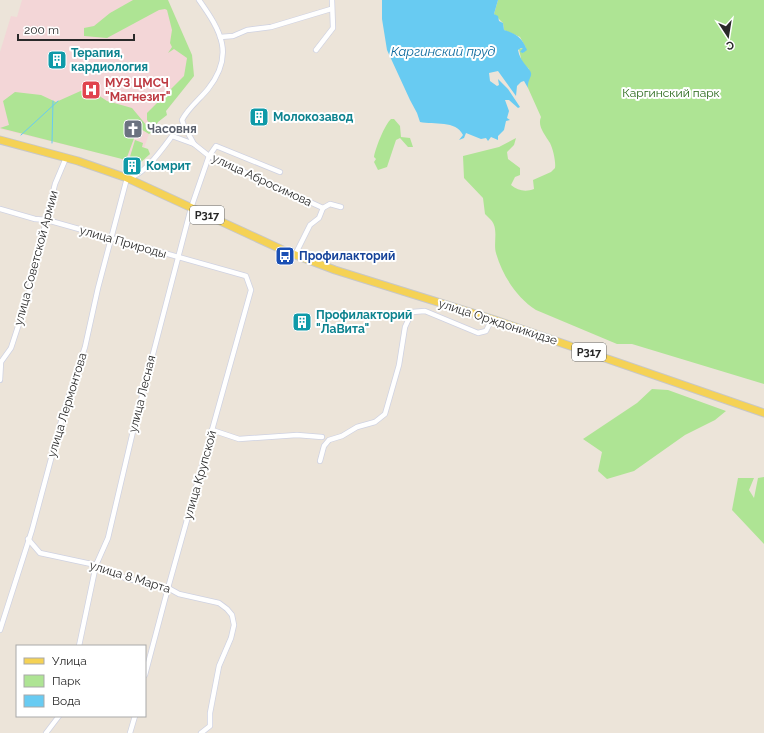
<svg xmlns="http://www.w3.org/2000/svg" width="764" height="733" viewBox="0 0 764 733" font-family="Raleway,sans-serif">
<rect width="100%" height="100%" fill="#ece4d9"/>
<path fill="#f3d6d7" d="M22,0H168L192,55L194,76L158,121L156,128L149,134L144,148L148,149L150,154L140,163L0,129V52L11,16L17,17Z"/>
<g fill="#aee494">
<path d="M133,0H168L192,55L194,76L166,111L167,115L158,122L154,129L147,120V113L184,76L187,58L174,49L168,53L172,47L170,43L172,30L167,10L165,9L159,10L107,38L84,36V28L94,26L110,13Z"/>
<path d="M498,0H764V384L632,344H617L536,310C517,298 502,275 496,253C493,243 499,229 491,220C489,218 487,216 485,214L483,198L464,178L463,156L499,147L516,138L514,145L507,152L508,159L520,168V175L515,177L511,185C518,191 526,192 534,189L533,180L551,172L555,168C556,162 553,149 550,143C545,135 537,126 541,117L528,88L527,82L530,76L529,69L522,63L519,49L523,48V53L526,48L520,37L504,30L503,23L494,14Z"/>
<path d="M85,89L92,91L107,101L132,108L152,132L149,134L134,125L131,126V131L136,133L126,160L0,128L9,125L3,101L15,92L41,95L56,102Z"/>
<path d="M391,119H394L400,126L401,137L410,138L413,147H408L400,138L396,140L387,167L378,170L374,162L376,159L374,157C375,149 385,124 391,119Z"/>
<path d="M135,140L143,143L142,147L148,149L150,154L140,163L129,160Z"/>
<path d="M652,389L668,390L726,411L715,420L685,435L634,471L607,479L598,471L602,452L583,439L637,403Z"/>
<path d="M764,477V544L732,510L738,478H754L749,490L754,498L758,478Z"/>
</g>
<path fill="#68cbf2" d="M382,0H498L494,14L498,16L499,21L503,23L504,30C517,34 522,38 527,50L523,53L520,52L523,48H521L518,50C520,62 530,68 531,73C532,77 527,81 528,88L524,81L521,82L517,86L516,96L498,71L489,73L490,81L497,86L499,85L498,79L508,89L520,107L518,108L509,100H505L509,111L507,118L510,120L506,121L504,130L498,136V140L491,137L488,141L486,138L481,139L466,133L464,138L459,140L463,135C456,120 434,125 420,122L417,113L410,100L387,50L382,19Z"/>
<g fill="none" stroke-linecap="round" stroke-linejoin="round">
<g stroke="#68cbf2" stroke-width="1">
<path d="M21,135L58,101"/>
<path d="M52,143L53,101"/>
</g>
<defs>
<g id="street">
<path d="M220,37L233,36L247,30L271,27L331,9"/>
<path d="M316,50L333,28L332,0"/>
<path d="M194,144L184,126L182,120C188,108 200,99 208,89C235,55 221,31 199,0"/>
<path d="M0,209L35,219L47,220L246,276L251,290L168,588L145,675"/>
<path d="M295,255L310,225L319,218L323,208L330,204L341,207"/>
<path d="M0,380L1,362L11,348L28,296L55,184L66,158"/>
<path d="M212,430L239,439L297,435L322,437"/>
<path d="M320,461L324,446L329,440L342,436L357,427L375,422L385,414L399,365L405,327L412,312L425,311L478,333L486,331L492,319"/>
<path d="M28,539L40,553L96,565L125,578L168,588L179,594L219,603L227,609L232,615L234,625L231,638L219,666L210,713V726L201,733"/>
<path d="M0,630L32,530L63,414L85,347L98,288L127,178C142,178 163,148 172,136L194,144L209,156L323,208"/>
<path d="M79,646L96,565L108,538L134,427L191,208L209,156L216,146L280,172"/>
<path d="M46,733L59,716"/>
<path d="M130,733L135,716"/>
</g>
<path id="primary" d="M0,140L78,161L127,178L285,251L335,270L492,319L764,413"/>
</defs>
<use href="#street" stroke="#cfd2e2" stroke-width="6"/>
<use href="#primary" stroke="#c7c7c7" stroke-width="9"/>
<use href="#street" stroke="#fff" stroke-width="4.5"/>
<use href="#primary" stroke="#f5d255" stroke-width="7"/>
</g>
<defs>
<symbol id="building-square" viewBox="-11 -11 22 22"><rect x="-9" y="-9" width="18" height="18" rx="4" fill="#0f9aa8" stroke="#fff"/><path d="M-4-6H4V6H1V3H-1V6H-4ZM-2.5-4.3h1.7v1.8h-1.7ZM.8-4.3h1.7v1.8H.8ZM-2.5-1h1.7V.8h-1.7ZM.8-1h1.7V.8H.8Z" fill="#fff"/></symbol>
<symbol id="hospital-square" viewBox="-11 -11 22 22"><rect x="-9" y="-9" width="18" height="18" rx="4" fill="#e0444e" stroke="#fff"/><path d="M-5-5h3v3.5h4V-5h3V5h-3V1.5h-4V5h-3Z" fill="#fff"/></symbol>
<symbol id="church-square" viewBox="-11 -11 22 22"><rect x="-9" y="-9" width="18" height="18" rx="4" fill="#6b7280" stroke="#fff"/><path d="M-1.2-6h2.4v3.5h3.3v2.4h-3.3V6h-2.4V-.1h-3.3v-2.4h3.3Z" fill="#fff"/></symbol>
<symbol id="bus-square" viewBox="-11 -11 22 22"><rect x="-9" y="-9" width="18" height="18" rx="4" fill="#1a4fb4" stroke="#fff"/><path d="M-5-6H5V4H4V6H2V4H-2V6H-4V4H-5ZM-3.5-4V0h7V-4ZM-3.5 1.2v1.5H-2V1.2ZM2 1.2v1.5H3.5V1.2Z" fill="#fff"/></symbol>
</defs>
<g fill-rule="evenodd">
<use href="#building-square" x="46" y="49" width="22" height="22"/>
<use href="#hospital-square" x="80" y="79" width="22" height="22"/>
<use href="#building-square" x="248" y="106" width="22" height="22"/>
<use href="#church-square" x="122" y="118" width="22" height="22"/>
<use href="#building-square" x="121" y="155" width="22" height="22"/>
<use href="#bus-square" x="274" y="245" width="22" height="22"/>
<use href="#building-square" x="291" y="311" width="22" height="22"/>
</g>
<g text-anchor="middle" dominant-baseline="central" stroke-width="4" stroke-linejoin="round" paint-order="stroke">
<g fill="#fff" stroke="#696969" stroke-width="1">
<rect x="190" y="206" width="34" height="18" rx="3"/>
<rect x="572" y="343" width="34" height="18" rx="3"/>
</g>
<g font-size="11" font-weight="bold" fill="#292929">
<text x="207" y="215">Р317</text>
<text x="589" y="352">Р317</text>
</g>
<g font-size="12" font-weight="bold" fill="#0d838f" stroke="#fff" text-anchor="start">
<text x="71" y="53">Терапия,<tspan x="71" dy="14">кардиология</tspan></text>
<text x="273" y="117">Молокозавод</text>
<text x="146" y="166">Комрит</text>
<text x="316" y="315">Профилакторий<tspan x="316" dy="14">"ЛаВита"</tspan></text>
</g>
<g font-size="12" font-weight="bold" fill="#be3a42" stroke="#fff" text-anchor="start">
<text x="105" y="83">МУЗ ЦМСЧ<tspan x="105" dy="14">"Магнезит"</tspan></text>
</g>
<g font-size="12" fill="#266717" stroke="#fff">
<text x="671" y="93">Каргинский парк</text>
</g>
<g font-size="12" font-weight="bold" fill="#5b616d" stroke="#fff" text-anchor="start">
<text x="147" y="129">Часовня</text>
</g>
<g font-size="12" fill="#292929" stroke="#fff">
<text transform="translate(262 180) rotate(25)">улица Абросимова</text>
<text transform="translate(123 242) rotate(16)">улица Природы</text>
<text transform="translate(36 258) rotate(-75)">улица Советской Армии</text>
<text transform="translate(498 322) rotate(18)">улица Орждоникидзе</text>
<text transform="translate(142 394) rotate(-76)">улица Лесная</text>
<text transform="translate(67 405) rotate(-73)">улица Лермонтова</text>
<text transform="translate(200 475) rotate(-74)">улица Крупской</text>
<text transform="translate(130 577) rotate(17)">улица 8 Марта</text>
</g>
<g font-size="12" font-weight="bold" fill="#164399" stroke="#fff" text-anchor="start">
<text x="299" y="256">Профилакторий</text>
</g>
<g font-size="13" font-style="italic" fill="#09679c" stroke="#fff">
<text x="443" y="51">Каргинский пруд</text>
</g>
</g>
<rect x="16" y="645" width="130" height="72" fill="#ffffff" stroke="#a9a9a9"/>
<rect x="24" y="658" width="20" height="6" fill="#f5d255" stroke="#a9a9a9"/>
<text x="52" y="665" font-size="12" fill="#292929">Улица</text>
<rect x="24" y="675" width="20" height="12" fill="#aee494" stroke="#a9a9a9"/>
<text x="52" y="685" font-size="12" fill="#292929">Парк</text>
<rect x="24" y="695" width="20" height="12" fill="#68cbf2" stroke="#a9a9a9"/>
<text x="52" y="705" font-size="12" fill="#292929">Вода</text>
<g transform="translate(728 36) rotate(168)" stroke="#ffffff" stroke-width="3" paint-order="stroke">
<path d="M0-3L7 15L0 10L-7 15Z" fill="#292929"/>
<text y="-6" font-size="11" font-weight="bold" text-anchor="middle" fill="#292929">С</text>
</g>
<path d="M18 34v6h116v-6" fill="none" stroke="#292929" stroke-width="2"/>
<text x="24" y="34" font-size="12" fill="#292929" stroke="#ffffff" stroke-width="3" paint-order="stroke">200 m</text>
</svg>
